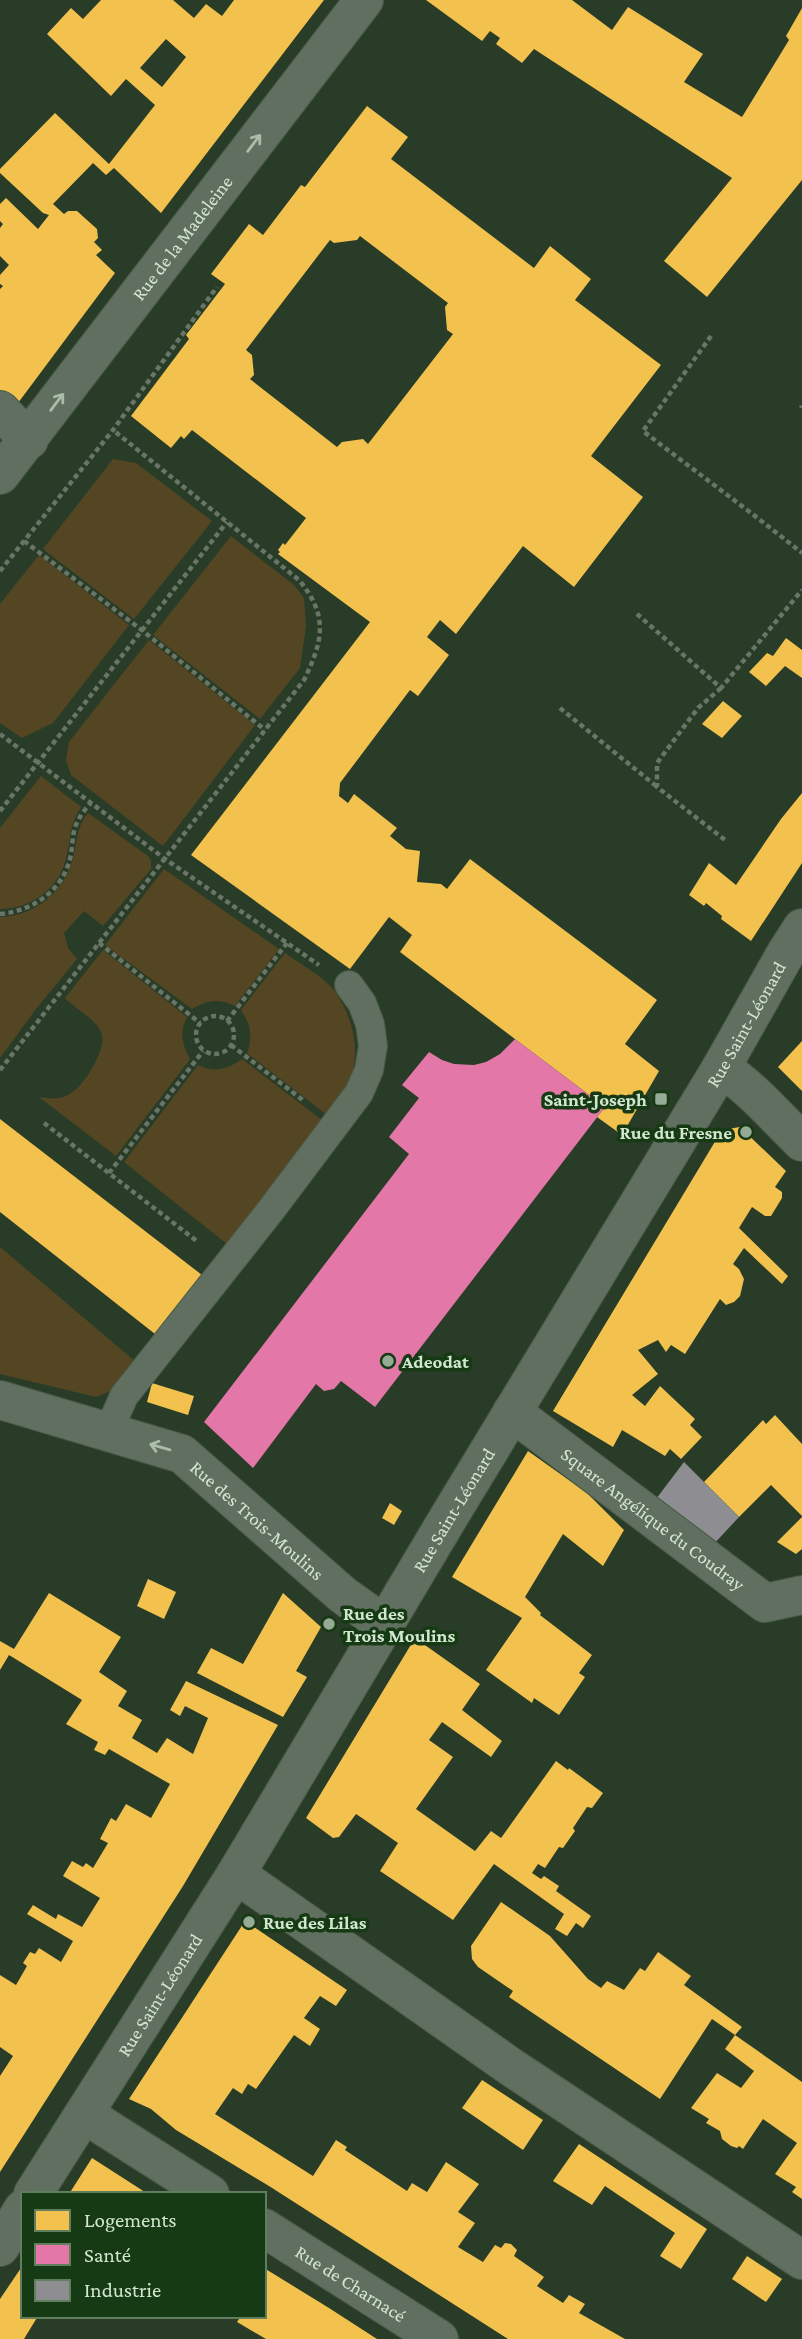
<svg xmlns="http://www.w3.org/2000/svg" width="802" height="2339" viewBox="0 0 802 2339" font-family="'Crimson Pro',serif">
<rect width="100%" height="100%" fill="#283c27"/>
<g fill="#554623">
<path d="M113,459L136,463L212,521L134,619L43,549Z"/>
<path d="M231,536L294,585L304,598L306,626L300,668L260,719L153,635Z"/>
<path d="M39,555L129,625L53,723L22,738L0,723V604Z"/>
<path d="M149,640L255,725L163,846L71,775L66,760L69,742Z"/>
<path d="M41,776L81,807C67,829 72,842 64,865C55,892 28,909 0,909V828Z"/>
<path d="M88,813L148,856L151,861V869L103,926L84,911L64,933L68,948L77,959L36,1009L0,1058V917C37,916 67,889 74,854C78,838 77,826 88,813Z"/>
<path d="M164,869L279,949L235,1006C218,998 208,1000 192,1009L105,945Z"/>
<path d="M103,950L187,1017C179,1033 182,1043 190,1059L116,1156L39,1097C50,1099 62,1100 71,1093C85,1085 108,1047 101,1032C95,1018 75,1009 65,998Z"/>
<path d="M285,953C300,964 321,975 333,989C352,1013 363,1054 348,1083C343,1094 334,1104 327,1115L247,1053C253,1036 251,1025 241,1010Z"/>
<path d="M242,1059L322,1120L227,1244L124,1162L198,1065C216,1073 226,1070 242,1059Z"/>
<path d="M0,1247L136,1362L113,1392H108L96,1397L0,1374Z"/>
</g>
<g fill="#f2c14e" fill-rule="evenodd">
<path d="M101,0H173L194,18L206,4L222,16L234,0H324L161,213L114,168L106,175L93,163L53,204L64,214L68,211H77L97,229L98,238L94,242L102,250L96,255L115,273L15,407L0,391V289L3,286L0,284V275L9,265L0,256V228L3,224L0,221V204L6,198L38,229L49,215L43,213L0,173V169L55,113L109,164L155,105L126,79L111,96L47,34L71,8L83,19ZM166,39L186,57L162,87L140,68Z"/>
<path d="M426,0H572L612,30L628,7L703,54L684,82L742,117L789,40L786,36L802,8V180L707,297L664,261L732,178L534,49L522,63L496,44L500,38L490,31L482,41Z"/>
<path d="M367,106L408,137L391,159L534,268L550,246L591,279L575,300L661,365L591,456L643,497L574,587L523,546L456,634L440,620L427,637L449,655L418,696L410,690L340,783L339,796L348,803L354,794L397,828L390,836L406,849L420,851L417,882L441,884L447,889L470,859L657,1000L625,1044L659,1071L622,1135L597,1117L605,1107L400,952L412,935L389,917L350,969L191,855L370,622L278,554L280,552L278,550L283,543L285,545L306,518L192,430L184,439L181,436L171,448L131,416L189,339L186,335L225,284L211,274L249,224L263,235L301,185L305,187ZM360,236L448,303L445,307L447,330L453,334L368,444L363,439L342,442L337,447L250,379L254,375L252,355L246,350L330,240L334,243L357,240Z"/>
<path d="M786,638L802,650V678L785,666L766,686L749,672L767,653L773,656Z"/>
<path d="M723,701L742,716L722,738L702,724Z"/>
<path d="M802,793V863L751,941L721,919L722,916L706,903L704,906L689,895L709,863L736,885L781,819Z"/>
<path d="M802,1041V1091L778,1067Z"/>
<path d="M0,1119L202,1275L155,1334L0,1212Z"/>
<path d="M740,1127L786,1171L775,1187L782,1192V1198L771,1216H765L752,1207L739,1228L788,1276L782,1284L744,1248L733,1264L739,1269L744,1279L740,1296L734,1302L726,1305L720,1299L685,1354L671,1345L666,1352L658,1340L638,1350L658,1374L632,1395L645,1406L660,1386L695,1419L690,1425L702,1437L681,1459L670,1449L665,1456L622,1430L613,1447L553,1411L722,1130Z"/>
<path d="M152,1383L194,1396L188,1415L147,1402Z"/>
<path d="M775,1415L802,1444V1516L771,1485L739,1517L704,1482L763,1420L766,1424Z"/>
<path d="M528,1451L587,1493L624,1530L603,1566L563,1534L525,1597L541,1613L540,1615L592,1655L579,1673L585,1677L559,1715L534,1698L532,1703L486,1670L522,1618L452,1577Z"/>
<path d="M390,1503L402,1511L394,1525L382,1518Z"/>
<path d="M802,1517V1549L796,1554L777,1542Z"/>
<path d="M148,1579L176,1592L164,1619L137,1606Z"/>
<path d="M49,1593L121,1637L99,1672L127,1691L118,1706L142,1720L132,1738L157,1753L167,1738L193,1754L208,1718L185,1706L180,1716L170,1710L186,1681L278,1725L183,1886L0,2172V2076L13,2056L0,2047V1975L16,1985L27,1966L23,1963L30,1952L35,1954L39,1948L61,1962L73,1941L27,1914L33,1905L56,1919L58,1914L82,1927L100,1898L63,1876L72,1861L83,1867L86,1863L93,1868L108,1843L100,1839L111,1818L116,1821L126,1804L151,1818L170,1784L109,1749L105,1755L94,1750L98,1742L66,1724L82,1700L9,1655L0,1670V1641L14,1649Z"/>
<path d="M283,1593L321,1627L296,1671L307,1677L283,1717L197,1673L211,1648L243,1664Z"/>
<path d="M415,1638L480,1684L462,1710L502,1741L491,1757L442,1722L429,1740L453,1757L416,1809L475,1851L491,1831L501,1838L556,1761L568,1770L569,1768L603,1793L592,1808L587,1807L573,1828L575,1831L563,1848L559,1847L545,1868L538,1864L532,1873L541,1879L544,1876L559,1886L556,1891L591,1916L583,1928L576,1923L567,1936L555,1929L564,1914L494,1864L453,1920L380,1871L398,1843L362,1818L356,1814L339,1837L333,1838L306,1818Z"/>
<path d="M501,1902L550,1936L588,1979L601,1988L607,1981L624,1990L640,1968L645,1971L658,1952L691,1976L684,1985L742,2027L735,2035L802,2082V2199L792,2192L796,2187L775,2174L797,2143L763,2119L743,2149L739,2146L737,2148L731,2146L722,2139L720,2131L706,2123L709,2119L691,2108L717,2073L741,2088L754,2071L725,2049L735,2035L712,2019L660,2099L509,1997L513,1991L478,1967L472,1959L471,1946Z"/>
<path d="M245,1921L347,1990L336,2006L320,1996L304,2018L320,2029L310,2046L294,2035L256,2089L248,2084L242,2094L233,2088L215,2114L313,2176L336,2140L347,2147L345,2150L407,2191L412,2183L427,2192L446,2162L479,2184L458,2212L475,2223L458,2247L483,2262L495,2245L501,2248L505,2243L511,2244L517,2250L514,2256L544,2277L537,2286L563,2303L569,2295L585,2304L579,2313L625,2339H508L269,2186L176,2130L151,2109L129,2099Z"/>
<path d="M482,2080L543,2120L523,2150L462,2108Z"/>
<path d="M579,2144L707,2229L681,2269L660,2256L675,2233L605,2186L592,2205L553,2181Z"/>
<path d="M92,2158L148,2194H69Z"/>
<path d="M747,2256L782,2279L766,2302L732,2279Z"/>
<path d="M23,2265V2316H38L24,2339H0V2299Z"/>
<path d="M264,2268L329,2308L377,2339H266L237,2322L241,2316H264Z"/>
</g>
<path fill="#e377a8" d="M515,1039L605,1107L375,1407L341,1381L334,1389L324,1391L316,1384L253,1468L204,1422L409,1154L389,1137L419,1098L402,1085L429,1052L442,1060L454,1064L474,1065L486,1062L500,1054Z"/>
<path fill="#8d8d92" d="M684,1462L739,1517L712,1546L656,1499Z"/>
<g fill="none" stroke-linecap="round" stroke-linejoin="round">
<defs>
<path id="service" d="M108,1432L124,1396L271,1210L359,1093L369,1070L373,1046L370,1024L362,1003L349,985"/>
<g id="minor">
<path d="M0,410L29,440"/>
<path id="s1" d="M0,475L364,0"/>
<path d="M721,1068C751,1087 776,1117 802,1142"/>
<path id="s2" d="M0,1400L182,1454L343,1595L385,1625"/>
<path id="s3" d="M512,1412L765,1603L802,1595"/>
<path d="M236,1874L511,2067L802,2260"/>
<path d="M84,2114L210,2194"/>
<path id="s4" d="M264,2228L439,2339"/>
</g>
<g id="tertiary">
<path id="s5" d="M33,2194L236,1874L447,1520L721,1068L786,953L802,928"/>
<path d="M0,2247L23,2209"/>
</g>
</defs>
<use href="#service" stroke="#475946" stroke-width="30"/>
<use href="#minor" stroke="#475946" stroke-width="40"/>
<use href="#tertiary" stroke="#475946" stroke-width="40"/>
<g stroke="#687567" stroke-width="4.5" stroke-dasharray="5 3.5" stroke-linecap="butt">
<path d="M711,336L643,431C696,472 750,511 802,553"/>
<path d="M801,408L802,406"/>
<path d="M24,541L143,631L265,730"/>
<path d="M0,571L113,430L217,287"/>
<path d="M637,614L721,688L802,590"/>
<path d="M721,688L698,708L657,763V787L725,840"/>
<path d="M560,708L656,786"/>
<path d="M0,734L165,859L319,965"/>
<path d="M0,811L227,522"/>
<path d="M0,914C34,911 65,889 71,854C73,843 72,831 78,821C81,814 86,808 91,803"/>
<path d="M99,943L200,1023"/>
<circle cx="215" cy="1035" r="19"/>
<path d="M227,1021L287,943"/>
<path d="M231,1045L304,1101"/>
<path d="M0,1070L304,680C323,641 329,616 299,580L113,430"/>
<path d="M44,1123L198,1242"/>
<path d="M109,1173L203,1051"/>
</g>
<use href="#service" stroke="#606f5f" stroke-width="28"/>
<use href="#minor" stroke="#606f5f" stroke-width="38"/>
<use href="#tertiary" stroke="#606f5f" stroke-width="38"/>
</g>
<defs><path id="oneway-shaft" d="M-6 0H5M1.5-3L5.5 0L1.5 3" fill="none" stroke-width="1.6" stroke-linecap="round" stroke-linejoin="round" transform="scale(1.75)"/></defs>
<g stroke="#aabda8">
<use href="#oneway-shaft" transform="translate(254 143) rotate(-53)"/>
<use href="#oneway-shaft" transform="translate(57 402) rotate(-53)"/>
<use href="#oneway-shaft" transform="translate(160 1447) rotate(-164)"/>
</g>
<g fill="#96ab95" stroke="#163a13" stroke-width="2.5">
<rect x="654" y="1092" width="14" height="14" rx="3.5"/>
<circle cx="746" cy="1132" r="7"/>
<circle cx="388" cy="1361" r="7"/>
<circle cx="329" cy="1624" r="7"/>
<circle cx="249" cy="1922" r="7"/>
</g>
<g text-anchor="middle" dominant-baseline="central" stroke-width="7" stroke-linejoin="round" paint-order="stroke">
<g font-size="19" fill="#d2e7d0" stroke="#163a13">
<text stroke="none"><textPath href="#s1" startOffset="299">Rue de la Madeleine</textPath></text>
<text stroke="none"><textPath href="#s5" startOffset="1370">Rue Saint-Léonard</textPath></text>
<text stroke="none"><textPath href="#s5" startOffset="803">Rue Saint-Léonard</textPath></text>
<text stroke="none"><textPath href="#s3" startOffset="177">Square Angélique du Coudray</textPath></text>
<text stroke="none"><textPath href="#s2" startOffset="290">Rue des Trois-Moulins</textPath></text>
<text stroke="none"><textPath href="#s5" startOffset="236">Rue Saint-Léonard</textPath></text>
<text stroke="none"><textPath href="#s4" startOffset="103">Rue de Charnacé</textPath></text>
</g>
<g font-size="19" font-weight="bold" fill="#d2e7d0" stroke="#163a13" text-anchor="start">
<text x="647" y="1099" text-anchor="end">Saint-Joseph</text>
<text x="732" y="1132" text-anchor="end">Rue du Fresne</text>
<text x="402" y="1361">Adeodat</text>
<text x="343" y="1613">Rue des<tspan x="343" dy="22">Trois Moulins</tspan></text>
<text x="263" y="1922">Rue des Lilas</text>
</g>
</g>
<rect x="21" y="2192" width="245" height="126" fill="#163a13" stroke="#617f5f" stroke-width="2"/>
<rect x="35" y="2210" width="35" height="21" fill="#f2c14e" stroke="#617f5f" stroke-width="2"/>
<text x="84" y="2227" font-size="21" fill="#d2e7d0">Logements</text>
<rect x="35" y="2244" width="35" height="21" fill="#e377a8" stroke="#617f5f" stroke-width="2"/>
<text x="84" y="2262" font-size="21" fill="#d2e7d0">Santé</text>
<rect x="35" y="2280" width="35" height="21" fill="#8d8d92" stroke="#617f5f" stroke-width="2"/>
<text x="84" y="2297" font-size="21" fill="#d2e7d0">Industrie</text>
</svg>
